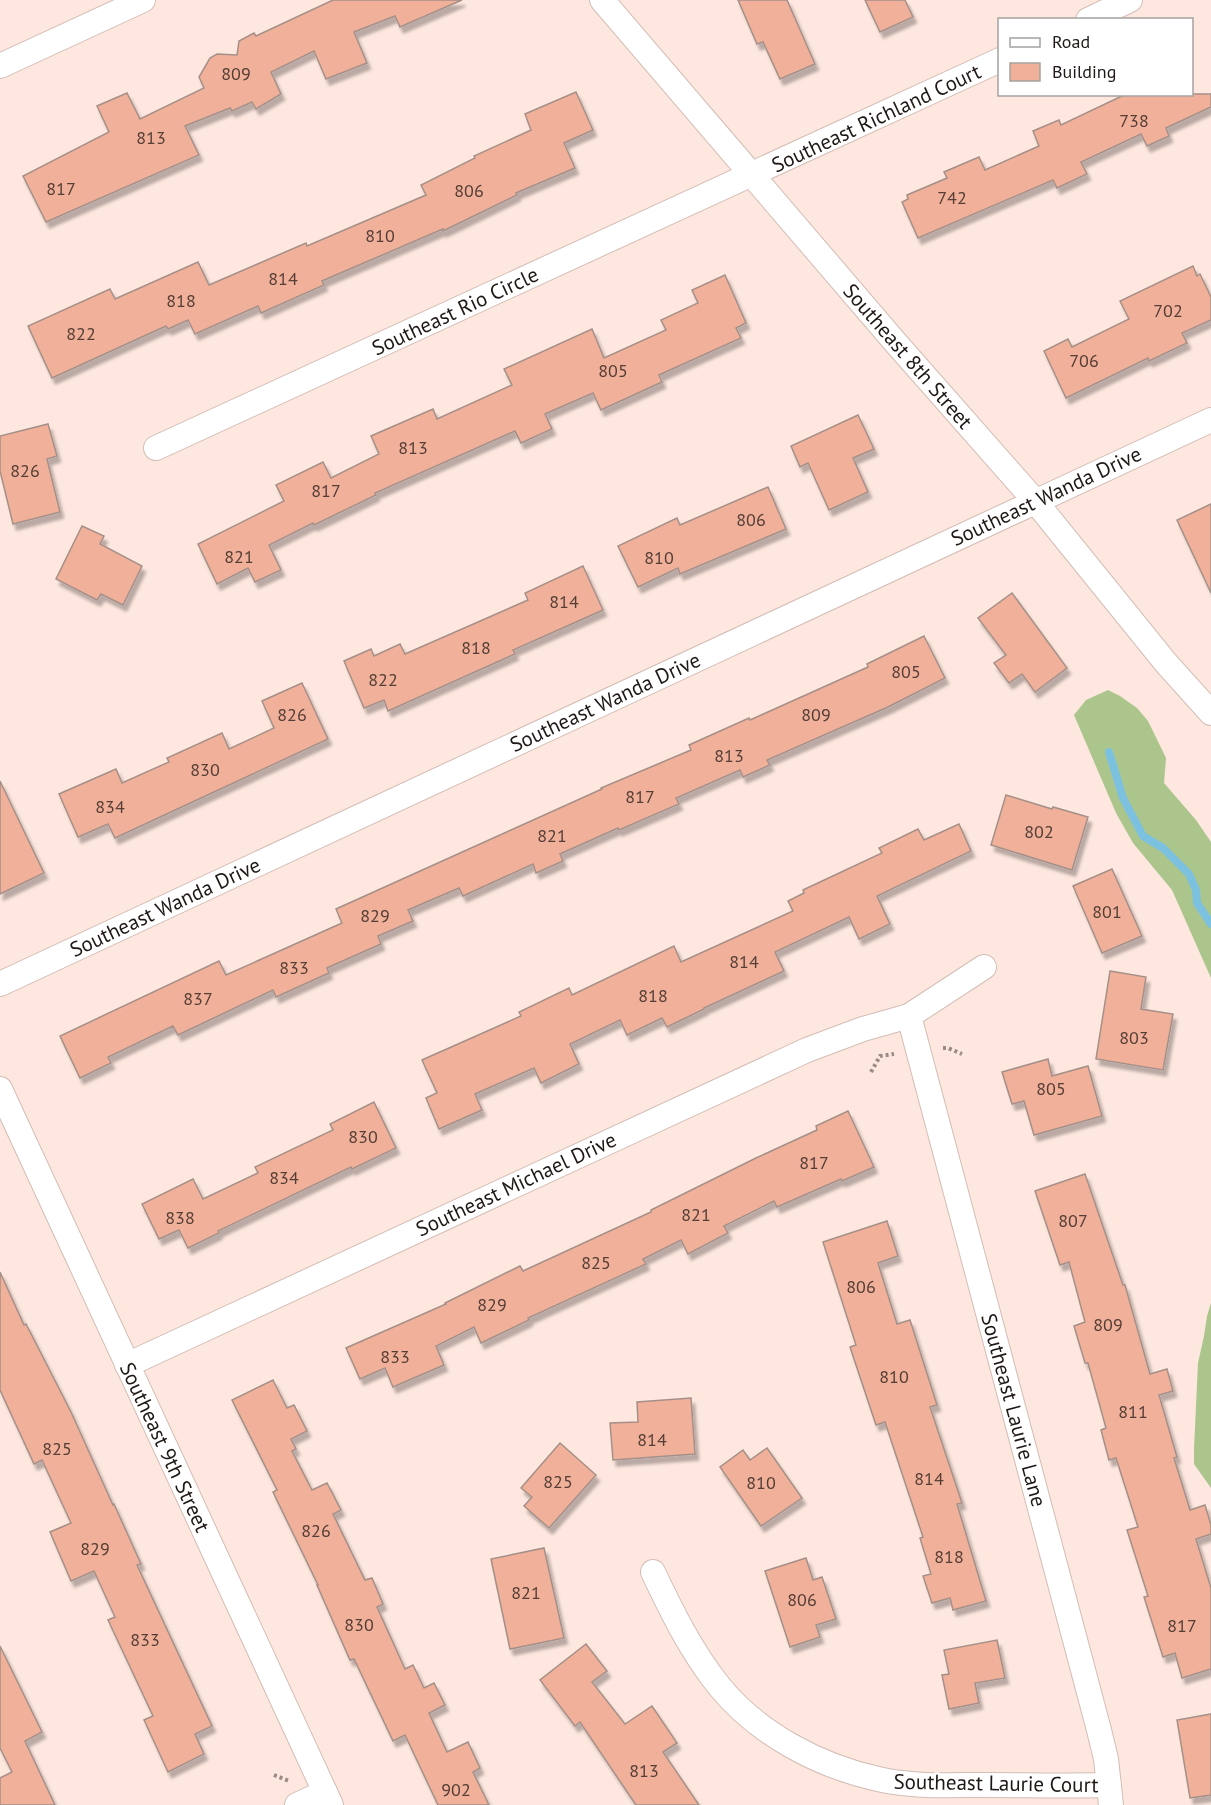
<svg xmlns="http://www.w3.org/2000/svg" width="1211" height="1805" viewBox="0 0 1211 1805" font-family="'PT Sans',sans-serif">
<defs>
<filter id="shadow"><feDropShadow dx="3.5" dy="6" stdDeviation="1.5" flood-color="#0004"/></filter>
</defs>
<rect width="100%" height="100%" fill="#fde7df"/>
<g fill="#abc58c">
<path d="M1108,690L1120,696L1137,708L1148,721L1166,758L1164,783L1196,820L1211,842V978L1172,890L1133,843L1116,813L1074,715L1086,700Z"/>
<path d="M1211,1303V1488L1194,1464V1449L1198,1363L1204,1336L1207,1316Z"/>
</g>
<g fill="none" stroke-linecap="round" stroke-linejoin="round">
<path stroke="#7dc1e1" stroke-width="8" d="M1109,752L1123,798L1143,836L1163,848L1189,874L1196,890L1197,903L1211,924"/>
</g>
<g fill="#f1b099" stroke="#a59089" stroke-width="1.5" filter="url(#shadow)">
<path d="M333,0H462L400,27L395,16L354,32L367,63L326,79L314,51L271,72L281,94L256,109L252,102L232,111L230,108L185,126L199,155L46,222L23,176L109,132L97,106L127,93L140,119L204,88L199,77L210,58L217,54L237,55L239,41L254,33L256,36Z"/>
<path d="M738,0H787L815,64L780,79L763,42L757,44Z"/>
<path d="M865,0H905L913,17L880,32Z"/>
<path d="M576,92L593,130L564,143L575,168L516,193L517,195L443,231V229L322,281L324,285L261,313L258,306L195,334L188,320L168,329L166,326L52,378L28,326L110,289L115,299L198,262L209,285L306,243L307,246L426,195L421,185L475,158L474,156L531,130L525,114Z"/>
<path d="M1126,94H1211V107L1166,128L1169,136L1147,146L1141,134L1081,162L1087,174L1057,188L1053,180L918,238L902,202L908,199L907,195L947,178L944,172L979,157L985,170L1039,146L1033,131L1059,120L1061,125Z"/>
<path d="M1193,266L1197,276L1200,274L1211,297V320L1182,333L1187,343L1149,361L1148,358L1066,398L1044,351L1068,339L1072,347L1129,319L1120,301Z"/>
<path d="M725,275L746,323L736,328L741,338L659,375L662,382L601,410L593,393L545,414L552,429L521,443L515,431L375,493L376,495L314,525L313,523L269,545L281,570L255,582L248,568L217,584L198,544L284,501L276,485L323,462L331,478L379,454L371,436L433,409L437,419L512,385L504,369L592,329L604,358L666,330L661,320L698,303L692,290Z"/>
<path d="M858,415L874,449L853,458L868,492L829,510L808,463L800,467L791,446Z"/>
<path d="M48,424L57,456L47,459L60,512L13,524L0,471V436Z"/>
<path d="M768,487L786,529L680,574L678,568L638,587L618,546L677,518L680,525Z"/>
<path d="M1211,504V593L1177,520Z"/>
<path d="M82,526L104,536L100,544L142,566L123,605L101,594L97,600L56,579Z"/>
<path d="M583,566L603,610L513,650L515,654L388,711L384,700L364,708L344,661L371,649L374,656L400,644L405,654L528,600L525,593Z"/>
<path d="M1012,593L1067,668L1035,692L1022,674L1009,683L994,663L1006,655L978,618Z"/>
<path d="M924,636L945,678L888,707L767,760L770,765L743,777L740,770L676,798L679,804L619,830L618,828L560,854L563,861L536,873L533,864L463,896L459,888L408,910L413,921L378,936L381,944L327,968L329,973L276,997L273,990L178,1035L173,1026L108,1057L111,1063L80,1078L60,1036L219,961L226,975L342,923L336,909L602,789L601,788L691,750L689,745L749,718L750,720L868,667L867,664Z"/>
<path d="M302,683L328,739L115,838L108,824L78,837L59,794L116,769L122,783L169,762L167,758L222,733L229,749L274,728L262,701Z"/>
<path d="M0,781L44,873L0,894Z"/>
<path d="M1006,795L1052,809L1053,807L1088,817L1072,870L991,845Z"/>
<path d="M959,824L971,851L877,896L890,924L859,939L849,917L775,952L784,971L704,1008V1009L667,1027L662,1018L627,1035L620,1020L570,1044L579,1064L541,1083L534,1068L475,1094L482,1110L439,1129L426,1098L437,1093L422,1060L521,1016L519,1012L569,988L572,995L674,946L681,962L793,911L788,901L804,893L803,890L882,853L879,848L918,829L924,840Z"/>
<path d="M1112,869L1142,936L1102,953L1073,886Z"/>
<path d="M1110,971L1146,977L1141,1009L1173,1014L1163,1070L1096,1059Z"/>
<path d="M1048,1059L1052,1076L1088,1066L1102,1116L1034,1135L1024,1101L1012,1104L1002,1072Z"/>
<path d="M374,1102L396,1148L352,1169L351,1167L218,1231L219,1233L188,1248L179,1230L159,1239L142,1204L193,1179L203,1199L258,1173L255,1167L333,1130L330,1124Z"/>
<path d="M848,1111L874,1167L842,1181L841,1179L777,1207L774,1201L724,1226L728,1233L688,1254L681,1240L643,1259L646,1264L528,1318L529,1320L481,1343L474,1327L436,1346L444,1365L393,1387L385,1368L360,1379L346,1348L446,1304L445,1303L520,1266L523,1271L651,1212V1210L756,1158L817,1130L816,1126Z"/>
<path d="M1085,1174L1123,1285H1125L1150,1374L1167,1369L1173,1391L1159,1395L1177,1457L1174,1458L1190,1510L1205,1505L1211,1525V1534L1196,1539L1211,1588V1669L1182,1678L1175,1653L1163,1657L1144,1597L1148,1596L1127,1530L1138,1527L1116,1458L1109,1460L1101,1430L1106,1428L1088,1363H1085L1074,1326L1085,1322L1069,1262L1060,1265L1035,1191Z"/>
<path d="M887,1221L898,1256L878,1263L897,1324L910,1320L937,1405L930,1407L962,1503L957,1504L986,1601L953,1610L950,1598L932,1603L923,1576L931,1574L920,1538L923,1537L885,1422L876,1425L850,1347L856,1345L823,1242Z"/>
<path d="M0,1272L24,1325L26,1324L71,1412L113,1505L114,1504L141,1564L137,1565L212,1726L195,1734L204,1754L168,1772L144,1720L153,1716L108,1620L115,1617L94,1571L71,1581L50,1532L71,1523L42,1460L34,1464L0,1390Z"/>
<path d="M273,1380L287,1408L294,1405L307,1431L291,1439L296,1449L292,1451L312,1490L327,1483L341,1510L333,1514L365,1580L372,1578L383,1604L377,1607L405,1669L413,1665L424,1688L434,1683L445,1705L429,1713L447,1752L468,1742L480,1768L473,1772L489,1805H438L405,1735L393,1741L354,1659L350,1660L317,1585H318L273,1492L277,1490L232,1400Z"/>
<path d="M691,1398L695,1454L613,1460L610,1423L638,1422L637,1402Z"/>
<path d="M560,1443L596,1475L549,1528L524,1506L532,1497L521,1488Z"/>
<path d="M767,1448L802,1498L761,1526L720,1467L743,1450L750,1460Z"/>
<path d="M544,1548L564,1638L510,1649L491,1559Z"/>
<path d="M806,1558L813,1580L822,1577L836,1619L816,1625L820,1637L790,1647L765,1571Z"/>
<path d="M997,1640L1005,1678L975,1683L979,1703L949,1709L942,1675L949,1674L944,1650Z"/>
<path d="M586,1644L607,1671L592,1682L625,1724L652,1706L677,1743L663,1752L699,1805H636L580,1722L575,1726L540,1680Z"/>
<path d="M0,1646L42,1732L25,1741L55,1805H0V1778L12,1772L0,1748Z"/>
<path d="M1211,1714V1795L1190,1798L1177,1720Z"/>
</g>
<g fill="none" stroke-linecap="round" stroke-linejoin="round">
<defs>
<g id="street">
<path d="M602,0L895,342L1035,501L1166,663L1211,713"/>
<path d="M1088,20L1130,0"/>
<path d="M0,66L143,0"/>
<path d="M156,448L1000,60"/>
<path d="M0,984L1211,420"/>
<path d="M909,1016L1099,1730L1106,1759L1111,1805"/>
<path d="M0,1089L331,1805"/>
<path d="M127,1365L807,1050L863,1029L909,1016L984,967"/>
<path d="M653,1572C672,1612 691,1651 719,1686C758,1734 819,1766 878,1779C912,1787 947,1785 982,1785C1024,1785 1067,1786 1109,1785"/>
<path d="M297,1805L325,1792"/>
</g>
</defs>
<use href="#street" stroke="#d3bdb6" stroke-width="26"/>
<g stroke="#9a8a85" stroke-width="4" stroke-dasharray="3 3" stroke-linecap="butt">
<path d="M943,1048H948L962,1054"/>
<path d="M871,1072L880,1056L894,1054"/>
<path d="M274,1775L289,1781"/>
</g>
<use href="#street" stroke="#fff" stroke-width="24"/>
</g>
<g text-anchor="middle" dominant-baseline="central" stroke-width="5" stroke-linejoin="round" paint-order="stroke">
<g font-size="18" fill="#543e36">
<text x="236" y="73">809</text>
<text x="1134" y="120">738</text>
<text x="151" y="137">813</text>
<text x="61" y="188">817</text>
<text x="469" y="190">806</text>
<text x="952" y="197">742</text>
<text x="380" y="235">810</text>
<text x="283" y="278">814</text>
<text x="181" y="300">818</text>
<text x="1168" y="310">702</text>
<text x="81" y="333">822</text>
<text x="1084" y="360">706</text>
<text x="613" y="370">805</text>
<text x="413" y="447">813</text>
<text x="25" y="470">826</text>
<text x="326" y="490">817</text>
<text x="751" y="519">806</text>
<text x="239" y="556">821</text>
<text x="659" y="557">810</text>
<text x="564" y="601">814</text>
<text x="476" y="647">818</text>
<text x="906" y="671">805</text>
<text x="383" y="679">822</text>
<text x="292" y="714">826</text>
<text x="816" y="714">809</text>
<text x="729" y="755">813</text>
<text x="205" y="769">830</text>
<text x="640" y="796">817</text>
<text x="110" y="806">834</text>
<text x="1039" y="831">802</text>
<text x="552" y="835">821</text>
<text x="1107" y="911">801</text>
<text x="375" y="915">829</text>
<text x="744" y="961">814</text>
<text x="294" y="967">833</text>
<text x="653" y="995">818</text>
<text x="198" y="998">837</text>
<text x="1134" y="1037">803</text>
<text x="1051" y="1088">805</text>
<text x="363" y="1136">830</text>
<text x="814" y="1162">817</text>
<text x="284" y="1177">834</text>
<text x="696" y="1214">821</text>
<text x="180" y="1217">838</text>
<text x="1073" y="1220">807</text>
<text x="596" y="1262">825</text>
<text x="861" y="1286">806</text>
<text x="492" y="1304">829</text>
<text x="1108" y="1324">809</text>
<text x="395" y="1356">833</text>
<text x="894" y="1376">810</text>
<text x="1133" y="1411">811</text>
<text x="652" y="1439">814</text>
<text x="57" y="1448">825</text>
<text x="929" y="1478">814</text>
<text x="558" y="1481">825</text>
<text x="761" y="1482">810</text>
<text x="316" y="1530">826</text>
<text x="95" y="1548">829</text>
<text x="949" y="1556">818</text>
<text x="526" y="1592">821</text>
<text x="802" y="1599">806</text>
<text x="359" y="1624">830</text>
<text x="1182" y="1625">817</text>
<text x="145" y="1639">833</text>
<text x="644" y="1770">813</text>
<text x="456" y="1789">902</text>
</g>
<g font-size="21" fill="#1f1815" stroke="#fff">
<text transform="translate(876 118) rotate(-25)">Southeast Richland Court</text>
<text transform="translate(455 311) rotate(-25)">Southeast Rio Circle</text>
<text transform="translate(908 356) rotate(49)">Southeast 8th Street</text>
<text transform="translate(1046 496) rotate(-25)">Southeast Wanda Drive</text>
<text transform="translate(605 702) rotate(-25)">Southeast Wanda Drive</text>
<text transform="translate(165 907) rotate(-25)">Southeast Wanda Drive</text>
<text transform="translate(516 1184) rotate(-25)">Southeast Michael Drive</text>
<text transform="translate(1014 1410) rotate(75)">Southeast Laurie Lane</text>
<text transform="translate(165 1447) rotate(65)">Southeast 9th Street</text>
<text transform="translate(996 1783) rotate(1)">Southeast Laurie Court</text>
</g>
</g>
<rect x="998" y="18" width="195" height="78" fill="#ffffff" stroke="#a5a3a1" stroke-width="1.5"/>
<rect x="1010" y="38" width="30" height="9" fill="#ffffff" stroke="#a5a3a1" stroke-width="1.5"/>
<text x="1052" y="48" font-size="18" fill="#1f1815">Road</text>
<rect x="1010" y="63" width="30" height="18" fill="#f1b099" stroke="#a5a3a1" stroke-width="1.5"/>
<text x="1052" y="78" font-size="18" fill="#1f1815">Building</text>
</svg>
